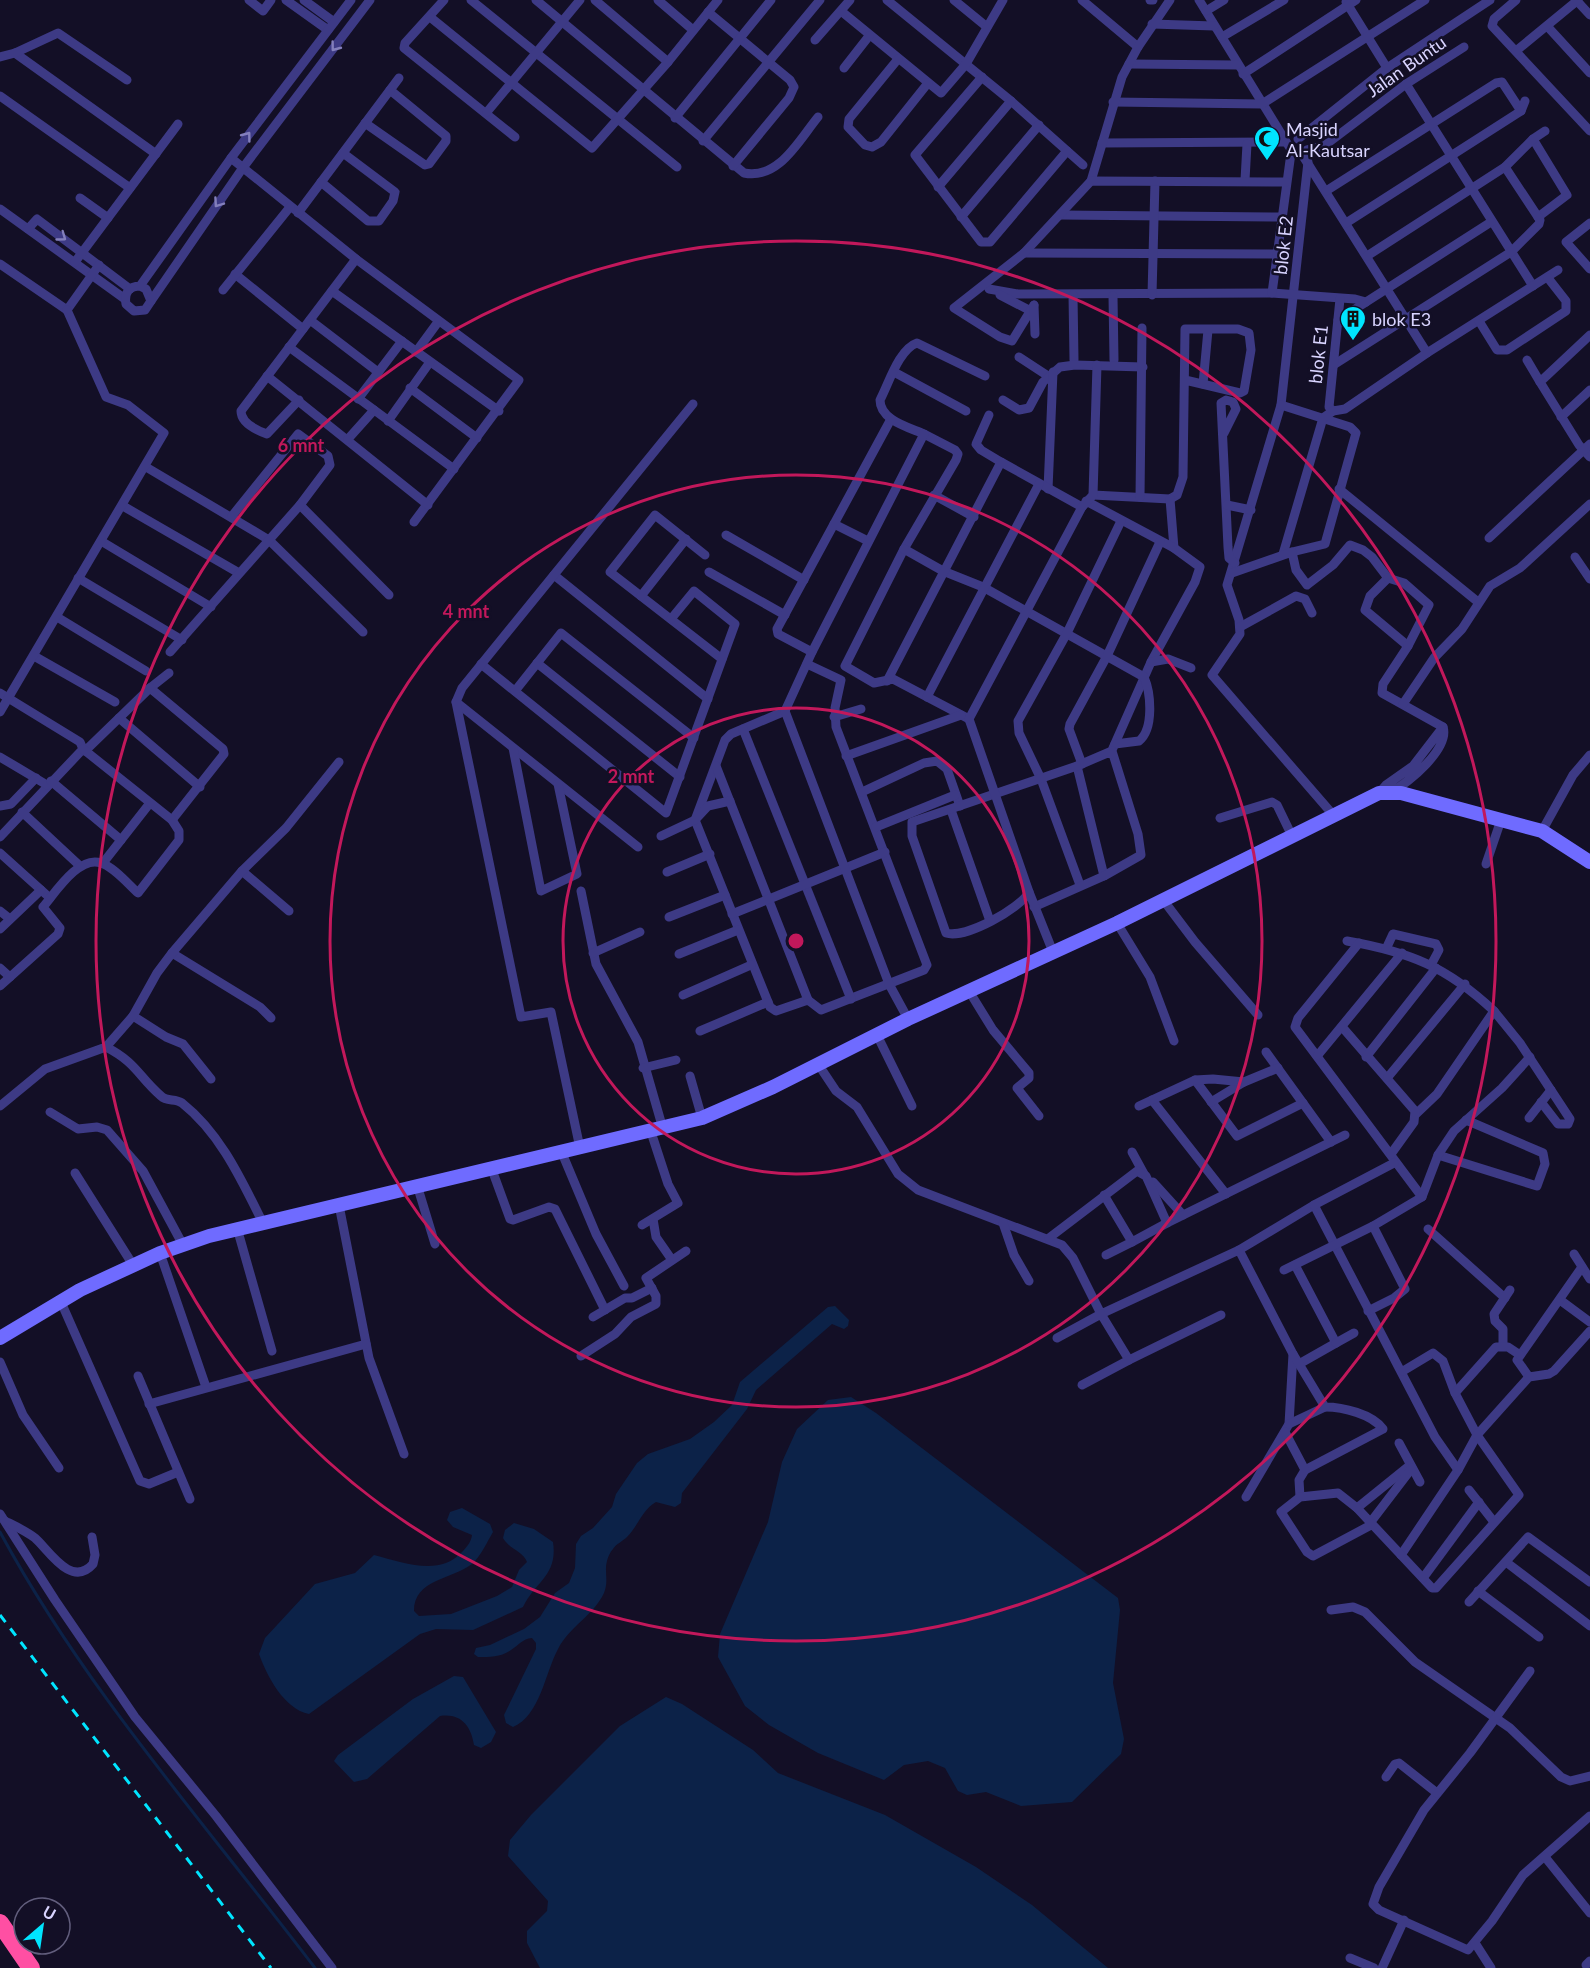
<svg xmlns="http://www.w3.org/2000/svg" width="1590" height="1968" viewBox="0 0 1590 1968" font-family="Lato,sans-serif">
<rect width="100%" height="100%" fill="#130f26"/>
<g fill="#0c2248">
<path d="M835,1306L849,1320L848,1326L844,1329L832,1324L756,1390L747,1409L682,1493L681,1503L675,1507L656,1502C642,1510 638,1526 627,1537C623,1541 616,1544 613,1549C610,1552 608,1557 607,1561C604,1572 609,1581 604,1593C593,1616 570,1626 558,1649C545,1673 540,1716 513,1727L506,1723L504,1715L536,1649V1643L532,1638C522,1639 519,1645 511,1650C501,1657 490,1657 478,1657L474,1654L476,1648L490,1645L524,1629L540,1617L555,1593L569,1583L575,1568L576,1544L581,1536L593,1528L612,1507L616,1494L637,1463L648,1454L690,1439L714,1422L732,1405L740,1382L828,1307Z"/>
<path d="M851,1397L876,1413L1118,1598L1120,1610L1113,1683L1124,1739L1121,1754L1072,1802L1021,1806L986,1792L967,1795L958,1791L945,1768L928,1761L904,1765L884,1780L818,1753L769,1725L745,1706L718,1657L720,1634L768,1522L782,1462L797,1429L828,1400Z"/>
<path d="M462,1508L490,1524L493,1532C487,1542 481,1556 472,1564C451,1580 414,1579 414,1611L419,1616L451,1614L497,1596L512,1587L519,1570L527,1562C523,1551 509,1549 503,1538L505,1530L514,1523L534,1529L553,1542C558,1575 536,1581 523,1607L473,1630L436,1629L420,1634L309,1714C284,1709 267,1676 259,1654L265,1638L315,1584L355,1573L374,1555C405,1563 440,1577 463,1551C468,1545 471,1542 472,1535L453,1527L447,1520L450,1512Z"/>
<path d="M454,1676L463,1677L496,1732L491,1742L481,1748L474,1745C471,1726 461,1713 440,1716L367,1779L354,1782L334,1761L338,1755L413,1699Z"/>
<path d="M666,1697L682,1704L753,1750L778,1773L885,1815L976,1867L1032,1905L1108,1968H540L527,1943V1931L547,1911L548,1901L508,1856L510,1840L531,1815L620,1726Z"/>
</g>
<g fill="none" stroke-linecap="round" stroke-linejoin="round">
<path stroke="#0c2248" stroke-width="3" d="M0,1532C85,1689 207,1826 315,1968"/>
<g stroke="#3d3a85" stroke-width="9">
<path d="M249,0L263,11L271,0"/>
<path d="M286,0L328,30"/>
<path d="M304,0L334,22"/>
<path d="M444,0L405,43L404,48L515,137"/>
<path d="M471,0L677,167"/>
<path d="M536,0L744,173C779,180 799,140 818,117"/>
<path d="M595,0L668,62"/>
<path d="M658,0L693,30"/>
<path d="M887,0L1011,101L1083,165"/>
<path d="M954,0L987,27"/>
<path d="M1082,0L1138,47"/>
<path d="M1150,0H1153"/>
<path d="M1199,0L1290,148"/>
<path d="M1516,0L1494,19L1492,26L1590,131"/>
<path d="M1577,1L1590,15"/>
<path d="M1346,2L1387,68"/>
<path d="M841,11L941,93L966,64L1003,0"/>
<path d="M1206,11L1224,0"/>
<path d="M708,12L790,80L794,87L789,98L733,166"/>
<path d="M430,17L592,148L668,62L718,0"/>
<path d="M1152,24L1214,26"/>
<path d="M1547,26L1590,73"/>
<path d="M1222,37L1284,0"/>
<path d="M815,40L850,0"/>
<path d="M1516,51L1578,0"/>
<path d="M15,53L156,154"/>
<path d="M0,57L15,53L58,33L127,80"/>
<path d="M898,59L849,119L848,127L865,145L872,147L881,142L928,83"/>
<path d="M1129,64L1237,65"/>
<path d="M844,68L869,36"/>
<path d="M1243,74L1356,0"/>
<path d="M982,77L915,155L981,242H990L1067,151"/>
<path d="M1406,84L1533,286"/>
<path d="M0,96L130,188"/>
<path d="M1113,102L1262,104L1425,0"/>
<path d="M487,112L580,0"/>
<path d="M675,118L771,0"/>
<path d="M365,123L425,165L429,164L446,141V136L390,90"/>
<path d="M1298,139L1387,68L1490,0"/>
<path d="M1533,139L1567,195L1538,217"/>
<path d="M703,141L820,0"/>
<path d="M1102,143L1285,142"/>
<path d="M1307,150L1324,146L1406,84L1464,47"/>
<path d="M1303,156L1427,353L1558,270"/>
<path d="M231,158L356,259L519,380L414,522"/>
<path d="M1308,162L1281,405L1227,585L1239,620L1240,634L1212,675L1335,817"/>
<path d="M1245,180L1247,144"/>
<path d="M1091,181L1122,77L1138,47L1170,0"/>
<path d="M321,182L368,221H379L393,201L395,192L343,153"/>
<path d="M938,187L1011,101"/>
<path d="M1326,191L1496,83L1502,82L1521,111"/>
<path d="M80,198L108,218"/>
<path d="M0,209L125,299"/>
<path d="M298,213L399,78"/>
<path d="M1060,215L1281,217"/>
<path d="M961,217L1039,125"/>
<path d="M1346,223L1521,111L1525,101"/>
<path d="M1590,223L1566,242L1590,269"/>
<path d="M28,229L37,219L130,289"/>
<path d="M1024,253L1276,254"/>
<path d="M1367,256L1505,167L1533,139L1545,131"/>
<path d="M75,262L178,124"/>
<path d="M0,264L67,310L99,265"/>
<path d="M235,274L303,329"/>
<path d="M140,286L146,289L151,301L145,310L134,311L126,304C124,293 129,286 140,286L231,158L351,0"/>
<path d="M989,289L1018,294L1272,293L1355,299L1366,302"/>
<path d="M223,290L290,207"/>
<path d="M332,291L499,411"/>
<path d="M1272,293L1291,153"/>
<path d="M1000,295L1029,310"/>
<path d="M1073,295L1074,360"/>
<path d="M1152,295L1155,181"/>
<path d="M1113,296L1114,360"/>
<path d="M151,301L242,169L370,0"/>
<path d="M1034,305L1012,341L1000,337L954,308L1024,253L1091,181L1286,182"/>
<path d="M1034,305L1035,334"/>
<path d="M310,320L378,372"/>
<path d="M1338,320L1491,222"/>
<path d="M1479,321L1497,350H1507L1566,311V301L1548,278"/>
<path d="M1590,335L1540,382L1579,445L1590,457"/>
<path d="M289,347L454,469"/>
<path d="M416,352L438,322"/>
<path d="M1019,357L1048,376"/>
<path d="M1527,360L1540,382"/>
<path d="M1335,364L1511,252L1539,224L1540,220L1505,167"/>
<path d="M894,372L966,411"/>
<path d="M267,376L428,505"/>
<path d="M1203,384L1208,330"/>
<path d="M410,388L477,438"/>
<path d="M358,399L402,341"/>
<path d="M299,400L267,434C256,430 241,423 241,411L356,259"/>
<path d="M1003,400L1019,410L1029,408L1043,382L1060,367L1075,365L1143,367"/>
<path d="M1281,405L1350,427L1356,433L1325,544L1292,552"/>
<path d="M1333,411L1329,407L1340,299"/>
<path d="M989,415L976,444L981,450L1001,462"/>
<path d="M1561,417L1590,390"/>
<path d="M388,421L430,362"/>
<path d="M1224,433L1236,409L1233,402L1226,400L1221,403L1228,547L1229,558L1235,563"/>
<path d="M924,434L955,450L958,454L956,460L904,549L845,666L874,683L893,679L969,719"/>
<path d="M348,439L374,410"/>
<path d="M146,467L269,540L363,632"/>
<path d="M1048,489L1053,372"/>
<path d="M1339,489L1478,602"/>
<path d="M934,495L974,517"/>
<path d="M1093,495L1170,499L1177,495L1183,477L1185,329H1238L1249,333L1251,350L1244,391L1240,393L1185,380"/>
<path d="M1140,497L1142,328"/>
<path d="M1170,499L1174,548"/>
<path d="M1086,501L1174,548L1200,567L1195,582L1151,662L1113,748"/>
<path d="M300,505L389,595"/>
<path d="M1227,505L1251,510"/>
<path d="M123,506L239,573"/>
<path d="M834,524L868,541"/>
<path d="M726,535L804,580"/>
<path d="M1489,538L1590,444"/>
<path d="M101,541L211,607"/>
<path d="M904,549L943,571L983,587L1144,677C1151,693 1154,729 1139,741L1115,744"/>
<path d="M1283,554L1323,418L1333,411L1345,409L1427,353"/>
<path d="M705,555L655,515L610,572L722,659"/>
<path d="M1575,557L1590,579"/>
<path d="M709,572L785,615"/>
<path d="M1232,573L1292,552L1296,570L1307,585L1333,565L1350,545L1363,550L1372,557L1388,578L1370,596L1365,610L1408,646L1383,684L1382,693L1443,727"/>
<path d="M554,575L708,699"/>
<path d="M78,578L182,640"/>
<path d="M1388,578L1404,583L1429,605L1408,646"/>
<path d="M641,596L686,539"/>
<path d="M57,617L146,671"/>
<path d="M1240,627L1296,596L1305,599L1312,613"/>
<path d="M170,652L300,505L330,465L328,456L298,434L232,516"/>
<path d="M812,652L778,634L777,629L891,419"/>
<path d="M34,656L115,702"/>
<path d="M1151,662L1168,659L1191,668"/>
<path d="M537,663L680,777"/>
<path d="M481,664L666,813L735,624L694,591L671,619"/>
<path d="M887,681L1001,462L1082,507"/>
<path d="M150,688L169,673"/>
<path d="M515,691L561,633L694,738"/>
<path d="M0,693L80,742L83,749L0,837"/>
<path d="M927,697L1039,484"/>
<path d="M456,702L638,847"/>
<path d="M1403,704L1434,658L1462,629L1490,586L1520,568L1590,504"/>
<path d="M785,711L731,734L725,740L695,820L770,1007L776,1011L808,1000L821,1010L924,970L927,965L836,727L835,708L841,680L807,664"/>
<path d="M0,712L164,433L128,405L106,397L67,310"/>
<path d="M834,717L861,709"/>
<path d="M119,718L200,787"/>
<path d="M743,729L851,999"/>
<path d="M513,748L541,891L577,874L558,784"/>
<path d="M85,751L150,688L223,749L224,754L172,820"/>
<path d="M846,756L961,715"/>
<path d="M0,757L47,785"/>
<path d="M1082,764L1069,729L1070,724L1107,656L1160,542"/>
<path d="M716,766L808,1000"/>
<path d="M1077,766L1104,876"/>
<path d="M51,781L121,840"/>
<path d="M862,792L924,763L937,761L947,769L960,806"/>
<path d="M1379,793L1386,785L1413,766L1443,727C1450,748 1409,783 1392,791"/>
<path d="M0,806L11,804L36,778"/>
<path d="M951,810L990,921"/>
<path d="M22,812L80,866"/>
<path d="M1220,818L1272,802L1277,805L1292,836"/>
<path d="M876,827L955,795"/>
<path d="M1542,831L1573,775L1590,755"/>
<path d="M661,836L695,820L708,806L730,801"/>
<path d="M0,853L50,898"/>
<path d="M103,863L150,803"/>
<path d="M1486,864L1501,820"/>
<path d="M242,871L289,911"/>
<path d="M667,872L710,854"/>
<path d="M1080,885L1041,779L1019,733L1018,721L1067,633L1121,521"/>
<path d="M581,891L596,964L638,1042L663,1129"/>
<path d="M1029,892C1020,909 965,939 946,933L912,836V822L1077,766L1112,751L1138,834L1141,855L1104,876L1034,907"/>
<path d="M1164,901L1195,942L1258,1015"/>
<path d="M0,911L10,919"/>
<path d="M732,914L885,852"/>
<path d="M669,917L725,895"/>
<path d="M1117,923L1150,977L1174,1041"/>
<path d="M0,929L41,890"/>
<path d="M1347,941C1410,952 1447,967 1494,1011L1437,1094L1416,1114"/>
<path d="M1359,943L1298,1018L1295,1027L1422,1197"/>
<path d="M1386,949L1393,934L1436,944L1439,950L1431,965"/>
<path d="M1053,952L1029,892L969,719L1082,507L1093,495L1097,365"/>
<path d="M172,953L260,1007L271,1018"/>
<path d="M593,953L640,932"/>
<path d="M679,954L738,930"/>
<path d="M0,968L10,977"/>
<path d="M0,986L58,934L60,928L43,907C55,893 79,855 101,863C114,867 128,884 138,893L179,840V831L172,820L83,749"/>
<path d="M969,991L993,1030L1029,1073V1078L1017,1088L1039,1116"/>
<path d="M683,995L751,965"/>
<path d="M1494,1011L1520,1043L1570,1119L1568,1124H1558L1541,1102"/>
<path d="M133,1016L166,1037L183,1044L211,1079"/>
<path d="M908,1019L889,984L785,711L812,652L924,434C908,427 880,420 880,400C889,383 899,349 917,343L985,376"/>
<path d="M1343,1028L1415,1111L1414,1122L1391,1154"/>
<path d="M700,1031L768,1002"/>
<path d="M877,1035L912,1106"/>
<path d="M106,1047C137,1063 138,1076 161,1096C167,1102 175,1098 182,1103C220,1133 241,1179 262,1221"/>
<path d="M1266,1052L1331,1142"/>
<path d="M1318,1055L1402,953"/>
<path d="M1366,1057L1436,968"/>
<path d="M818,1064L836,1091L857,1107L898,1174L918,1190L1062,1245L1073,1258L1101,1314L1239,1250L1314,1205L1435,1437L1458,1470L1401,1555"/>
<path d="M643,1068L676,1060"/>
<path d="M690,1076L702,1118"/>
<path d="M1388,1077L1465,984"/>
<path d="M1195,1080L1237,1136L1303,1103"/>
<path d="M1152,1100L1226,1194"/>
<path d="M1211,1102L1244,1082"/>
<path d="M0,1106L45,1069L106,1047L133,1016L157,973L172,953L242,871L286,828L339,762"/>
<path d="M1139,1106L1195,1080L1213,1079L1244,1082L1278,1068"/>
<path d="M50,1112L78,1129L97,1127L107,1130L143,1171L183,1245"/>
<path d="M1529,1118L1551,1090"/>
<path d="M580,1148L551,1012L521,1017L456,702L462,688L693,404"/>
<path d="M1132,1152L1144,1174"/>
<path d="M562,1153L596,1234L624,1286"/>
<path d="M1438,1155L1537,1186L1545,1164L1543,1153L1466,1120"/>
<path d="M491,1167L510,1219L513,1220L549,1207L555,1209L605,1310"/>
<path d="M75,1173L133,1265"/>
<path d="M1153,1182L1183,1215"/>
<path d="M417,1185L435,1244"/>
<path d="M339,1205L369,1358L404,1454"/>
<path d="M1314,1205L1394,1163"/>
<path d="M653,1219L656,1237L672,1260"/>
<path d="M1003,1223L1014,1255L1029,1281"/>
<path d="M1167,1223L1345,1135"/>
<path d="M642,1225L678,1203L668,1184L651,1132"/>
<path d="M1373,1226L1422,1197L1438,1155L1454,1131L1502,1088L1530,1057"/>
<path d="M237,1228L272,1351"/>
<path d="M1428,1229L1505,1298"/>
<path d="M1049,1238L1137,1171L1146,1176L1167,1223L1132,1242L1104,1195"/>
<path d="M1239,1250L1293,1354L1289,1424L1246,1497"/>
<path d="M160,1253L206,1387"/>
<path d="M1574,1254L1590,1279"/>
<path d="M1106,1255L1132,1242"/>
<path d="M1295,1265L1336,1343L1299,1364"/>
<path d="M1284,1270L1373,1226L1405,1289L1394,1298L1368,1311"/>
<path d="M1560,1300L1590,1322"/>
<path d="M61,1302L140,1481L149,1484L178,1472"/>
<path d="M593,1317L625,1298H632L652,1288"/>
<path d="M1057,1338L1101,1314L1129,1360L1221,1315"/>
<path d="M1336,1343L1354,1333"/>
<path d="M1503,1345V1329L1495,1321L1494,1314L1510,1290"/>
<path d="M1293,1354L1325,1407C1343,1407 1372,1414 1383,1429L1305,1470"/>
<path d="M581,1356L615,1334L631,1317L656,1304V1296L646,1278L686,1251"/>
<path d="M0,1362L23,1415L59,1468"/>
<path d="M1403,1371L1433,1353L1443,1361L1455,1393L1477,1435L1458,1470"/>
<path d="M138,1376L190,1499"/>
<path d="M1529,1377L1517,1360L1582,1267"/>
<path d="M1082,1385L1129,1360"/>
<path d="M1455,1393L1496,1347H1508L1520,1355"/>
<path d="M149,1404L366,1344"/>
<path d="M1289,1424L1325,1407"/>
<path d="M1285,1432L1305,1470L1299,1480L1300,1497"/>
<path d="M1399,1443L1420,1482"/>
<path d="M1469,1490L1494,1522"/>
<path d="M1357,1508L1409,1466"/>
<path d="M0,1514L55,1600L135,1717L216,1816L332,1968"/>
<path d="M5,1521C15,1526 26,1531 35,1538C48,1549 71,1589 93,1564L95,1555L92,1537"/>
<path d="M1370,1523L1412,1468"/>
<path d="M1371,1525L1313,1556L1307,1552L1281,1512L1300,1497L1338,1493L1357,1508L1432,1588H1436L1519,1495L1477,1435L1529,1377L1549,1374L1554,1371L1590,1331"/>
<path d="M1506,1562L1590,1626"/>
<path d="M1423,1578L1479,1502"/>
<path d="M1478,1591L1539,1637"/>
<path d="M1469,1602L1528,1537L1590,1582"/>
<path d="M1331,1610L1353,1607L1365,1612L1415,1662L1510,1728L1561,1777L1570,1781L1590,1776"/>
<path d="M1530,1671L1470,1753L1424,1810L1379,1887L1373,1904L1379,1910L1468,1950L1492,1921L1523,1875L1590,1816"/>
<path d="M1386,1777L1395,1764L1399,1763L1437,1793"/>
<path d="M1545,1857L1590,1913"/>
<path d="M1475,1943L1491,1968"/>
<path d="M1350,1958L1374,1968"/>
<path d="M1586,1965L1590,1961"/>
<path d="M1382,1968L1404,1920"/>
</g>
<path stroke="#6f6bff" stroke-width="14" d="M0,1338L80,1290L160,1253L209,1236L702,1118L773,1087L908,1019L1117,923L1379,793H1401L1542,831L1590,862"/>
<path stroke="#ff4fa3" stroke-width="18" d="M0,1923L31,1968"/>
<path stroke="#00e5ff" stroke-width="3" stroke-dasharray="9 8" stroke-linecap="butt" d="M0,1615L271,1968"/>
</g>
<defs><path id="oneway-chevron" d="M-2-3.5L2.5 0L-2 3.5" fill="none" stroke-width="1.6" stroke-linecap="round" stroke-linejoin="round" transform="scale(1.5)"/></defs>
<g stroke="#837fbc">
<use href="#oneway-chevron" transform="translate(335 47) rotate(127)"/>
<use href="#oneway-chevron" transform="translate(247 136) rotate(-53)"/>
<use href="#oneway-chevron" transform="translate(218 203) rotate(125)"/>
<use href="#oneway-chevron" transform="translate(62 237) rotate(36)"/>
</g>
<g fill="none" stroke="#c2185b" stroke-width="3">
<circle cx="796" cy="941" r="233"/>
<circle cx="796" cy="941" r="466"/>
<circle cx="796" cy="941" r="700"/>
</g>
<defs>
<symbol id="mosque-pin" viewBox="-11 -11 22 30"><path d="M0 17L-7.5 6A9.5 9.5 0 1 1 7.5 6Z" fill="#00e5ff" stroke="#130f26"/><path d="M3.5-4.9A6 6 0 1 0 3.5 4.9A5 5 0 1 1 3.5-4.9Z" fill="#111"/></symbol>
<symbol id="building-pin" viewBox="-11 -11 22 30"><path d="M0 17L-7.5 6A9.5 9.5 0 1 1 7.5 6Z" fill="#00e5ff" stroke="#130f26"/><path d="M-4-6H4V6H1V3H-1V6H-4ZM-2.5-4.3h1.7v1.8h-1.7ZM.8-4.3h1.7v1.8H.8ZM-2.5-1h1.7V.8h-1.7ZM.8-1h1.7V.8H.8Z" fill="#111"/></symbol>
</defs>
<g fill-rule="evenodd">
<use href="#mosque-pin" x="1252" y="124" width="30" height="40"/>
<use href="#building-pin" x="1338" y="304" width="30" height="40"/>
</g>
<g text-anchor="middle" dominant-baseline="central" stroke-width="5" stroke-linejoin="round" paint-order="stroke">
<g font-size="18" fill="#d9d4ff" stroke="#130f26">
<text transform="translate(1406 66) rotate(-35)">Jalan Buntu</text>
<text transform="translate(1283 245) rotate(-84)">blok E2</text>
<text transform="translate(1318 354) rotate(-84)">blok E1</text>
</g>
<g font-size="18" fill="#d9d4ff" stroke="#130f26" text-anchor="start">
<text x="1286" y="129">Masjid<tspan x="1286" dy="21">Al-Kautsar</tspan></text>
<text x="1372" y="319">blok E3</text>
</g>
</g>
<circle cx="796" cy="941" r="9" fill="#c2185b" stroke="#130f26" stroke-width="3"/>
<g font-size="18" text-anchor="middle" font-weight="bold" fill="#c2185b" stroke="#130f26" stroke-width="5" stroke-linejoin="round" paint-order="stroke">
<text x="301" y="452">6 mnt</text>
<text x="466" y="618">4 mnt</text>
<text x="631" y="783">2 mnt</text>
</g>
<g transform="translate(42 1926) rotate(29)"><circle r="28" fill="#130f26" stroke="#625e7d" stroke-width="1.5"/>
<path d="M0-4.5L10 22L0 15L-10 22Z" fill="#00e5ff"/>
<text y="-9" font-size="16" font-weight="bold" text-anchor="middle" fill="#d9d4ff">U</text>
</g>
</svg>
